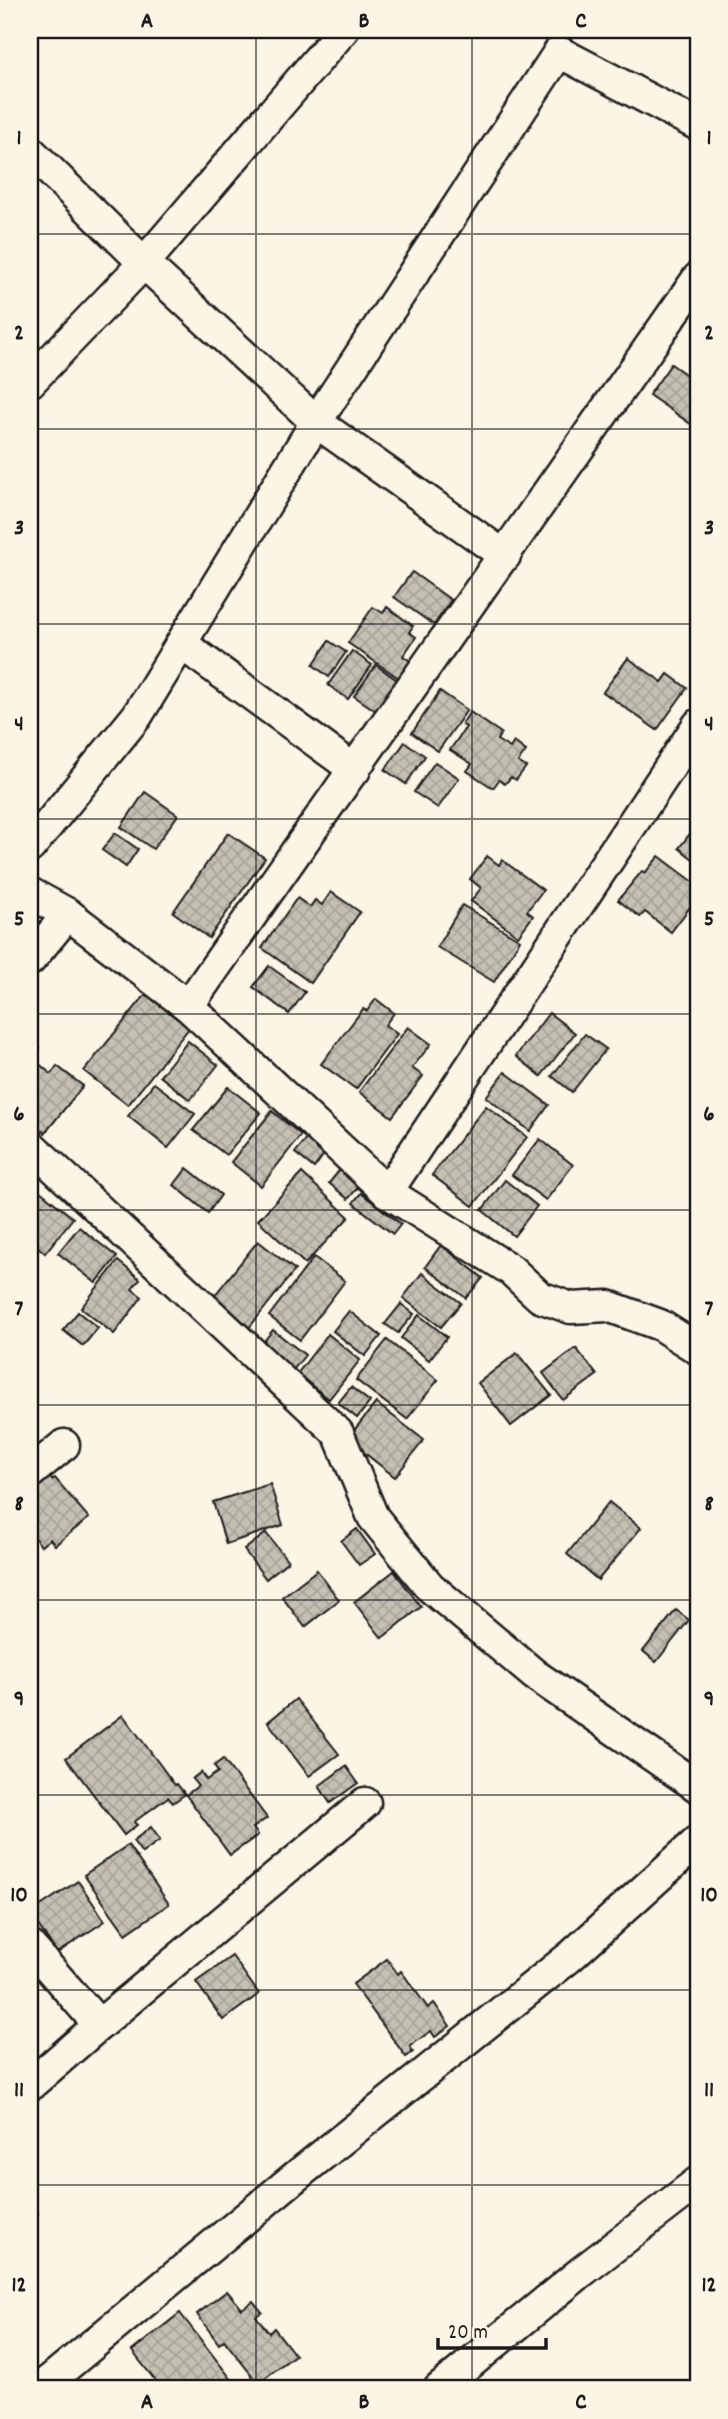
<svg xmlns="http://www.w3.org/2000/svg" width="728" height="2419" viewBox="0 0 728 2419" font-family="Dekko,sans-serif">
<defs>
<pattern id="building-cross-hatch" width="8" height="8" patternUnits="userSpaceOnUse" patternTransform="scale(1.75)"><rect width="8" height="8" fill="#c4c0b3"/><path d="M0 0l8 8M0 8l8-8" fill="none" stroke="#a8a499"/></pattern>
</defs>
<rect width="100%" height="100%" fill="#fcf5e5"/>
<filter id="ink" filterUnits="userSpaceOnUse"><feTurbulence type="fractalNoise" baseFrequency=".0143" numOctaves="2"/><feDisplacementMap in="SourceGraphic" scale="14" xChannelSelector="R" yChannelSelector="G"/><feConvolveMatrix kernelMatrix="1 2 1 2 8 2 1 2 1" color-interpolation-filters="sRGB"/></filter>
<g filter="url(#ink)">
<g fill="url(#building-cross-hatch)" stroke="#1c1c1c" stroke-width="2">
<path d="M671,364L698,383V429L649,395Z"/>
<path d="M412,572L451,600L434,625L394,597Z"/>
<path d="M373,607L383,613L387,607L413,626L409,632L416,637L403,656L412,662L400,679L348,643Z"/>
<path d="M329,641L346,652L329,677L313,665Z"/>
<path d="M352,651L372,665L348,699L328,685Z"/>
<path d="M628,658L662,682L668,674L687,688L657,730L603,692Z"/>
<path d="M376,665L401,683L379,713L354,696Z"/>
<path d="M440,691L467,710L438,751L412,733Z"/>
<path d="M470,712L501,733L497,740L510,748L514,742L526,751L518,762L526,767L516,780L511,777L505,784L499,780L493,788L467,771L472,764L450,750L466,727L462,724Z"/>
<path d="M405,742L425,756L406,784L385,770Z"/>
<path d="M435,762L459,778L438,808L414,792Z"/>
<path d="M145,792L178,815L153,849L121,827Z"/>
<path d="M698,823V863L679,848Z"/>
<path d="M115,833L138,849L126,867L102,850Z"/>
<path d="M228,833L265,858L209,938L173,912Z"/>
<path d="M487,856L499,865L502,860L543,890L527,911L533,916L518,936L471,901L481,888L470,879Z"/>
<path d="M659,856L695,883L698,880V912L691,906L671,932L645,912L640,917L618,900L642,871L645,873Z"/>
<path d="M331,892L360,912L311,983L262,948L297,898L310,907L315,900L322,905Z"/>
<path d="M462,905L520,940L494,982L437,947Z"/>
<path d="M269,966L305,992L289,1014L253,987Z"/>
<path d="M146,994L189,1028L128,1105L84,1071Z"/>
<path d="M376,999L394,1013L385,1025L397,1034L356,1089L321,1064L363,1009L367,1011Z"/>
<path d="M549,1013L575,1033L541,1076L516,1056Z"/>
<path d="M408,1027L431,1044L412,1068L423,1076L392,1117L359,1092Z"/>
<path d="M585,1034L606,1049L572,1092L552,1076Z"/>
<path d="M30,1040L40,1048L30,1061Z"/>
<path d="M188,1041L218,1065L190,1100L160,1076Z"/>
<path d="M37,1062L51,1074L57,1066L83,1086L45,1133L30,1121V1071Z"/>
<path d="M505,1072L549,1105L530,1131L486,1097Z"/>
<path d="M154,1083L195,1114L168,1148L128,1116Z"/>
<path d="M228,1087L261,1113L226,1155L193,1130Z"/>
<path d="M486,1106L527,1137L473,1206L432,1175Z"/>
<path d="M272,1111L301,1135L261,1186L231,1162Z"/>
<path d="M307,1138L325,1153L314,1168L295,1153Z"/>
<path d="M540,1139L573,1165L546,1200L512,1175Z"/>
<path d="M342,1167L362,1183L348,1199L329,1183Z"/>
<path d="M187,1168L221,1195L208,1213L174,1185Z"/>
<path d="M302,1173L349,1217L305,1264L258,1220Z"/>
<path d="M505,1180L537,1206L514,1236L482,1210Z"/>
<path d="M35,1187L73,1218L45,1253L30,1240V1194Z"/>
<path d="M361,1193L401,1224L393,1234L353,1203Z"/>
<path d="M79,1227L117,1257L96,1283L58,1253Z"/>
<path d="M258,1241L295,1270L248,1329L211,1300Z"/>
<path d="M441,1245L483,1278L466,1298L425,1267Z"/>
<path d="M314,1257L345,1281L300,1340L269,1316Z"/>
<path d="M118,1261L140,1279L132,1289L142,1297L114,1334L81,1308Z"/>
<path d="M422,1273L461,1303L441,1327L403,1298Z"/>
<path d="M401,1304L414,1314L398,1333L385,1324Z"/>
<path d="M349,1311L381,1336L365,1356L333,1331Z"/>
<path d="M78,1312L98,1328L83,1346L63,1330Z"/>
<path d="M419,1315L447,1337L429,1360L401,1338Z"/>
<path d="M273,1330L305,1355L293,1370L261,1345Z"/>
<path d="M328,1334L360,1360L329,1399L297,1374Z"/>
<path d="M387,1340L438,1380L407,1419L356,1380Z"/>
<path d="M576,1348L597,1375L563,1400L543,1373Z"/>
<path d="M517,1353L551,1395L511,1426L478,1383Z"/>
<path d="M351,1387L370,1402L357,1418L338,1403Z"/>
<path d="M376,1403L424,1440L395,1477L347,1439Z"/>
<path d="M45,1472L52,1480L55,1478L89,1518L55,1545L50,1539L41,1546L30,1532V1484Z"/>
<path d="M270,1484L283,1525L226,1544L213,1502Z"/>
<path d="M609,1502L641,1528L598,1580L567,1554Z"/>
<path d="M357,1529L375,1554L359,1565L341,1541Z"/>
<path d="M266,1533L288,1561L266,1579L244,1550Z"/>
<path d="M317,1570L339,1600L305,1627L282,1597Z"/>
<path d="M394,1571L421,1607L382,1638L354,1602Z"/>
<path d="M676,1610L689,1620L656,1662L643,1651Z"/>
<path d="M296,1699L339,1754L309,1776L268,1722Z"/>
<path d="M123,1715L175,1785L177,1784L185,1794L173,1803L168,1797L134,1822L137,1825L124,1835L66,1758Z"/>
<path d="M223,1759L267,1818L253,1828L258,1835L230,1855L186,1795L198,1786L192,1779L201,1772L206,1780L218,1772L214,1766Z"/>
<path d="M346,1766L358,1783L330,1803L319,1786Z"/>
<path d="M151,1827L160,1840L142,1853L133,1841Z"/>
<path d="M128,1845L169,1904L126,1934L84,1875Z"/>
<path d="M78,1881L105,1921L57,1953L30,1913Z"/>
<path d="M232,1956L259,1994L223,2020L196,1982Z"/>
<path d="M387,1959L398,1974L401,1971L428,2008L434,2003L450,2026L435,2037L431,2031L410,2046L413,2052L406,2057L353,1984Z"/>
<path d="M30,2202L38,2213L30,2220Z"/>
<path d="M227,2291L242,2309L253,2301L262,2312L256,2316L269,2333L274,2328L295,2355L258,2383L224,2340L219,2344L197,2314Z"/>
<path d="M180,2313L239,2389H162L132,2351Z"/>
</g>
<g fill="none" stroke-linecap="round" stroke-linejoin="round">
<defs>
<g id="street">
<path d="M30,151L144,263L316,422L505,556"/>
<path d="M30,382L144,263L343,30"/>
<path d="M182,644L355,770"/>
<path d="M30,847L137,716L316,422L559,52L698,125"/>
<path d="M30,893L68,914L188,1006L387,1192L511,1270L540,1297L571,1308L608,1306L660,1325L698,1349"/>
<path d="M30,960L68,914"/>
<path d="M188,1006L698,278"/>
<path d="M30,1145L338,1433L373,1517L430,1587L535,1675L698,1787"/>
<path d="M387,1192L698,725"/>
<path d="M30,1473L64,1445"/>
<path d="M30,1946L99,2025L30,2085"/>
<path d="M99,2025L365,1803"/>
<path d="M39,2389L295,2177L571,1956L698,1841"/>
<path d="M439,2389L580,2273L698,2182"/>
</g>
</defs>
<use href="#street" stroke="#1c1c1c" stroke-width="35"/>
<use href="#street" stroke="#fcf5e5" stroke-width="30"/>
</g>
</g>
<path fill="none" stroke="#1c1c1c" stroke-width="2" stroke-opacity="0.55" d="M256,30V2389M472,30V2389M30,234H698M30,429H698M30,624H698M30,819H698M30,1014H698M30,1210H698M30,1405H698M30,1600H698M30,1795H698M30,1990H698M30,2185H698"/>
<rect width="728" height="2419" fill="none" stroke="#fcf5e5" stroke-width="77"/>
<path d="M438 2338v10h108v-10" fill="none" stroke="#1c1c1c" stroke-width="3.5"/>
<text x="448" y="2338" font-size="21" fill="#1c1c1c" stroke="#fcf5e5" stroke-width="5" paint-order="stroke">20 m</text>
<rect x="38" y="38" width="652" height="2342" fill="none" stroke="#1c1c1c" stroke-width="2.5"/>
<g font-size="23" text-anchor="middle" font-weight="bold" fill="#1c1c1c">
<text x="147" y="27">A</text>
<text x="364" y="27">B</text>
<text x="581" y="27">C</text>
<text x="19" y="144">1</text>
<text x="709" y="144">1</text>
<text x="19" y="339">2</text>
<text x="709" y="339">2</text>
<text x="19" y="534">3</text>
<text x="709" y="534">3</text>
<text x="19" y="730">4</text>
<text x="709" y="730">4</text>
<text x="19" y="925">5</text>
<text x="709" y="925">5</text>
<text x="19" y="1120">6</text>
<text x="709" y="1120">6</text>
<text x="19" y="1315">7</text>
<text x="709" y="1315">7</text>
<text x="19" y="1510">8</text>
<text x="709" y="1510">8</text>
<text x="19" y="1705">9</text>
<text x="709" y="1705">9</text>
<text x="19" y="1901">10</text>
<text x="709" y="1901">10</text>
<text x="19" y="2096">11</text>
<text x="709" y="2096">11</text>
<text x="19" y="2291">12</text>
<text x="709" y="2291">12</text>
<text x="147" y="2408">A</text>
<text x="364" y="2408">B</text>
<text x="581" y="2408">C</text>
</g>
</svg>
